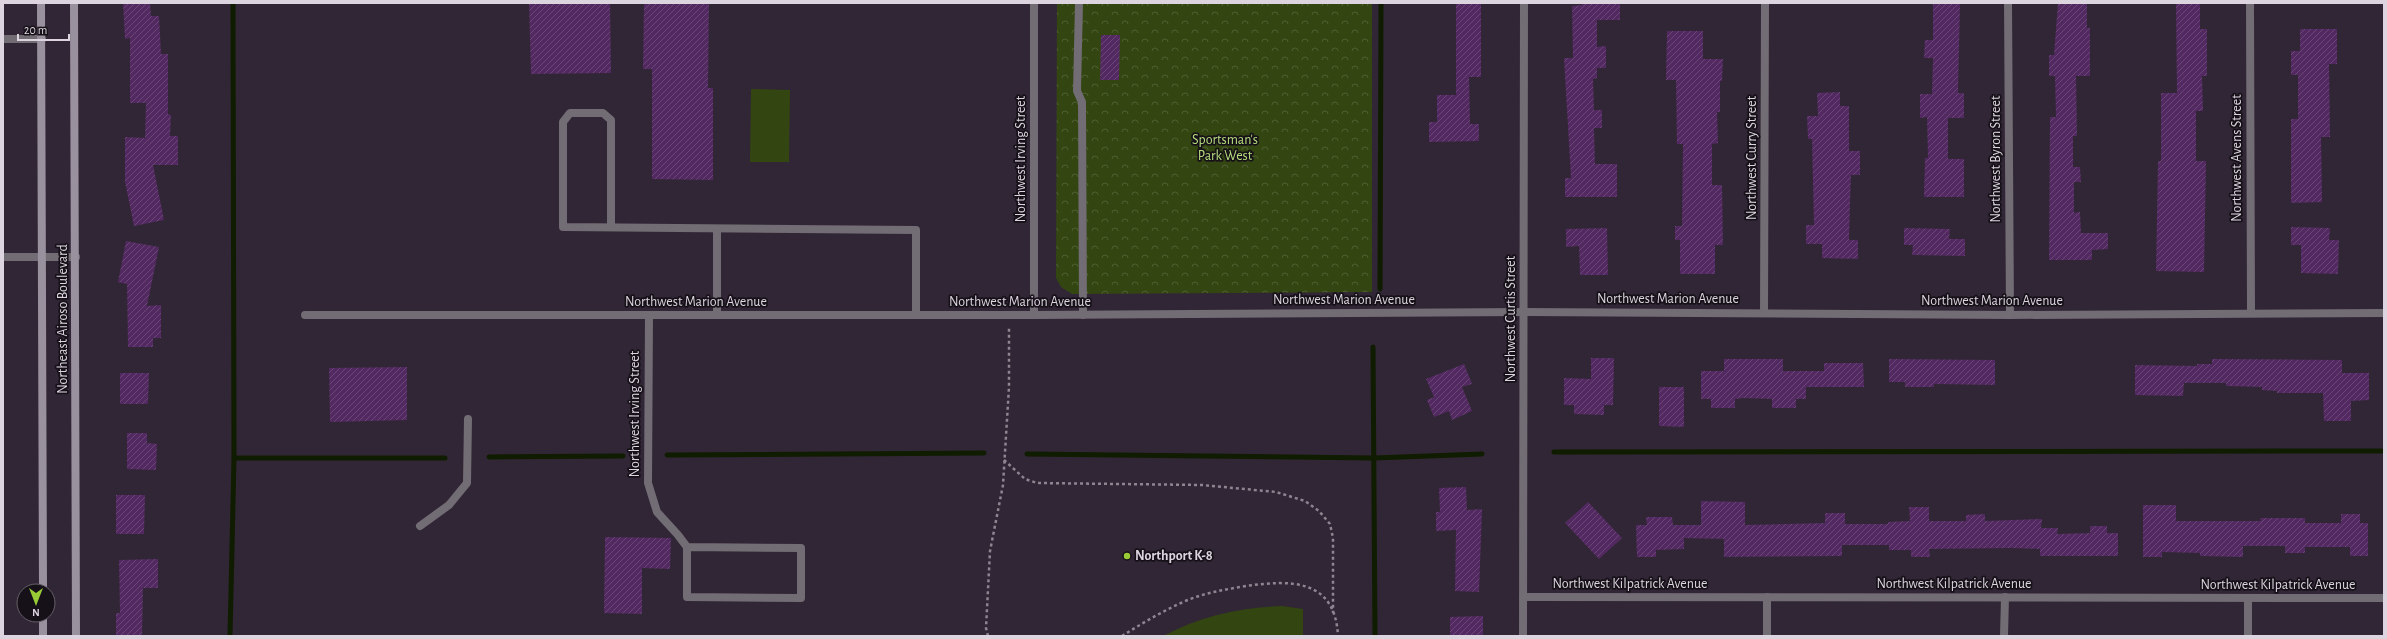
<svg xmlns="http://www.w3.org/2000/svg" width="2387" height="639" viewBox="0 0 2387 639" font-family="'Alegreya Sans',sans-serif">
<defs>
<pattern id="park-crowns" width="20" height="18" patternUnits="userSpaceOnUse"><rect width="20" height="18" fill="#334511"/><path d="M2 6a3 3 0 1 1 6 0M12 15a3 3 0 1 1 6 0" fill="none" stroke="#505f33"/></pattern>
<pattern id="building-hatch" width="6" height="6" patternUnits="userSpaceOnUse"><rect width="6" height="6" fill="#522960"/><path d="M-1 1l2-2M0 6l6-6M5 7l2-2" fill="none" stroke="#6a4776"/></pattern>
</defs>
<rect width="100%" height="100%" fill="#312635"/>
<path fill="url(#park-crowns)" d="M1057,3H1372V292L1072,294L1061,287L1056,278Z"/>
<g fill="#334511">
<path d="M751,89L790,90L789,162H750Z"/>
<path d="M1282,606L1303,609V636H1163C1200,616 1241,607 1282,606Z"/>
</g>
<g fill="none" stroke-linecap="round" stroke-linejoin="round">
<g stroke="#101c00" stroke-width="5">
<path d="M1380,289L1381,3"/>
<path d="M1373,347L1375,636"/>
<path d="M1554,452L2384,451"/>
<path d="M1027,454L1374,458L1482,454"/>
<path d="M667,455L984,453"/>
<path d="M489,457L623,456"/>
<path d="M234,458H445"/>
<path d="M230,636L234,458L233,3"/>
</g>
</g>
<g fill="url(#building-hatch)">
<path d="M123,3H150L151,16H159L161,54H168V114L171,115L170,136H178V165H153L164,220L134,226L125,182V137L145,138L146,103H130V38L125,39Z"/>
<path d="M529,3H610L611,73L531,74Z"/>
<path d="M644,3H709L708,88H713V180L652,179V69H643Z"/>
<path d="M1456,3H1481V77H1469L1470,124H1479V141L1429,142V122H1437V95H1456Z"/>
<path d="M1582,3H1620V20H1597V47L1606,46V68H1597V78L1593,79L1594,110H1602V128H1594L1595,164H1617V197H1565V178H1571L1564,58H1573L1572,6L1582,5Z"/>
<path d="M1933,3H1960L1958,93H1964V118H1948V159H1964V197H1924L1925,158H1928L1927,117L1920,118V94H1932L1933,58H1924L1925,40H1933Z"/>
<path d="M2058,3H2087V28H2090V76H2076L2077,136H2073V167H2080L2081,182H2074V213L2080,212L2081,233H2108V249L2092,250V260H2049L2050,117H2056L2055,76H2049V55H2054Z"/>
<path d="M2176,3H2200V29H2207V76H2202L2203,111H2196V161H2206L2204,272L2156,271L2158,161H2161V93H2177Z"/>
<path d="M2300,29H2337V64H2329L2330,137H2321L2322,202L2291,203V119H2298V75H2291V51H2300Z"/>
<path d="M1667,31H1703V59H1723L1722,81H1720V112H1717L1718,143L1712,144V185H1722L1723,245H1715V274H1680V240H1675V226H1682L1683,144H1677L1676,80H1666Z"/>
<path d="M1101,35H1120L1119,80H1100Z"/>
<path d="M1840,92V106H1849V151H1860V175H1851L1850,202L1849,240H1858V259L1822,258V244H1806V225H1814L1812,139H1808L1807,116H1818L1817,93Z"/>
<path d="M2291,227L2330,228L2329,240H2339L2338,274L2301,273V245H2291Z"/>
<path d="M1607,228L1608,275H1580L1579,246L1566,247V229Z"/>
<path d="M1904,228L1950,229L1949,239H1965V256L1912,255L1913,245H1904Z"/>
<path d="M126,241L159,247L147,306L161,305V338H153V347H128L127,284L118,282Z"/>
<path d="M1591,358H1614L1613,405H1604V415L1574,414V405H1564V378L1591,379Z"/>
<path d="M1724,359H1783V371H1824V363H1863L1864,387H1806V399H1796V408H1772V399L1744,398L1735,399V408H1711V399H1701V371H1724Z"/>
<path d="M1889,359L1995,360V385L1934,384V387H1905V382H1889Z"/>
<path d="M2212,359L2342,360V373H2369V400L2351,401V421H2324L2323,393H2277V391L2262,390V387L2226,386V383H2184L2183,396L2135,395V365L2197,366V364H2212Z"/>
<path d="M1464,364L1472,384L1462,387L1472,411L1452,420L1449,411L1434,417L1427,400L1434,397L1426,379Z"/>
<path d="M407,367V420L330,422L329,368Z"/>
<path d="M120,373H149L148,404H120Z"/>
<path d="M1659,387H1684V427L1659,426Z"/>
<path d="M127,433H147V443L157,444L156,470L127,469Z"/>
<path d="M1466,487L1467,510L1482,509L1479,592L1455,591L1456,530L1436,531V512H1440L1439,488Z"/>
<path d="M116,495H145L144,534H116Z"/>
<path d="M1701,501L1745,502V525L1825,523V513H1845V524H1888V522L1910,521L1909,507H1929V521H1966V515L1985,514V521L2042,519L2041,528H2058L2057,534L2090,533V526H2107V533H2118V556H2040V549L2012,548L1929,549L1930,557H1911V550H1889V545H1842V556L1724,557V539L1684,538V549L1656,550V557H1637L1636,525H1647L1646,517H1672L1673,525H1701Z"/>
<path d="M1588,502L1622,538L1599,559L1565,523Z"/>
<path d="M2143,505H2176V521H2261L2260,518H2305V523H2341V514H2360V523H2368V556H2350V547H2305V553H2285V546H2243V557L2200,556V553L2162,552V557H2143Z"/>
<path d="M605,537L671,538L670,569L642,568V614L604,613Z"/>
<path d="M158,559V588H143L142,636H116V613H120L119,560Z"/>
<path d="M1483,616V636H1450V617Z"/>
</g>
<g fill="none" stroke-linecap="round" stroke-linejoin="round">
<g stroke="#8e8591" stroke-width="2.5" stroke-dasharray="3 3" stroke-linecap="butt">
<path d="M1004,460L1025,479L1037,483L1202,485L1276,492L1305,501L1319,511L1330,524L1333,538V613"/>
<path d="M988,636L986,628L990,551L1003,485L1009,387V328"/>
<path d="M1122,636C1141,624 1161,612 1181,603C1202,593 1223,590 1246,586C1290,580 1335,578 1338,636"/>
</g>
<g stroke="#726c74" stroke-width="8">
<path d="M1079,3L1077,91L1082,102L1083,315"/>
<path d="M611,227V120L603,113H570L563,122V227L916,230V315"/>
<path d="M649,315L648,483L657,512L678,535L687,547V597L801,598V548L687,547"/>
<path d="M717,315V229"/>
<path d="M420,526L449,505L467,483L468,419"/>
</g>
<g stroke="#726c74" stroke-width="8">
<path d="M1034,3V315"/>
<path d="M2008,3L2010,315"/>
<path d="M2250,3L2251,313"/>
<path d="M3,39H42"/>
<path d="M3,257H76"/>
<path d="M1764,313L1765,3"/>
<path d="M305,315H1034L1525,312L2010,315L2384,313"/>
<path d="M1523,597L2384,598"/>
<path d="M2248,598V636"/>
<path d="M1523,636L1524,3"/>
<path d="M1767,636V597"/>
<path d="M2004,636L2005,597"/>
</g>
<g stroke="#9a919e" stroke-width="8">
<path d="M41,3L43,591"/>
<path d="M74,3L76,636"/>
<path d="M43,636V615"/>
</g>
</g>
<circle fill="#99cb36" stroke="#161118" stroke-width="1.5" cx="1127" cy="556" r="4"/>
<g text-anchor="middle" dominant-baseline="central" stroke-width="3.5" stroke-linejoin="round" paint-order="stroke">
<g font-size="14" fill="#b7de7d" stroke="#161118">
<text x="1225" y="140">Sportsman's<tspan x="1225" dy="16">Park West</tspan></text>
</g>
<g font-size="14" fill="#dcd5df" stroke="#161118">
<text transform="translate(1752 158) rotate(-90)">Northwest Curry Street</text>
<text transform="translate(2237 158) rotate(-90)">Northwest Avens Street</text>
<text transform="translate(1021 159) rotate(-90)">Northwest Irving Street</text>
<text transform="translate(1996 159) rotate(-90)">Northwest Byron Street</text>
<text x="1668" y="299">Northwest Marion Avenue</text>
<text x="1344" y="300">Northwest Marion Avenue</text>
<text x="1992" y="301">Northwest Marion Avenue</text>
<text x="696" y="302">Northwest Marion Avenue</text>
<text x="1020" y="302">Northwest Marion Avenue</text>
<text transform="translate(63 319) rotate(-90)">Northeast Airoso Boulevard</text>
<text transform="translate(1511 319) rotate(-90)">Northwest Curtis Street</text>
<text transform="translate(635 414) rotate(-90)">Northwest Irving Street</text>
<text x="1630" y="584">Northwest Kilpatrick Avenue</text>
<text x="1954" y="584">Northwest Kilpatrick Avenue</text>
<text x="2278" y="585">Northwest Kilpatrick Avenue</text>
</g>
<g font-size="14" font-weight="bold" fill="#dcd5df" stroke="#161118" text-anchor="start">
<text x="1135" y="556">Northport K-8</text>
</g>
</g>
<rect width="2387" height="639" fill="none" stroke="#dcd5df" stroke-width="8"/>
<g transform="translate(36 603) rotate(180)"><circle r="19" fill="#161118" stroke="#655f68"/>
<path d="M0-3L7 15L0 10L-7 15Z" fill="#99cb36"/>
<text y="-6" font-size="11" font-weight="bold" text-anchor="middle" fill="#dcd5df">N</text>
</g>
<path d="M18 34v6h51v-6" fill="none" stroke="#dcd5df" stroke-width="2"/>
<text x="24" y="34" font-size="12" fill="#dcd5df" stroke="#161118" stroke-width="3" paint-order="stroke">20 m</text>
</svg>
